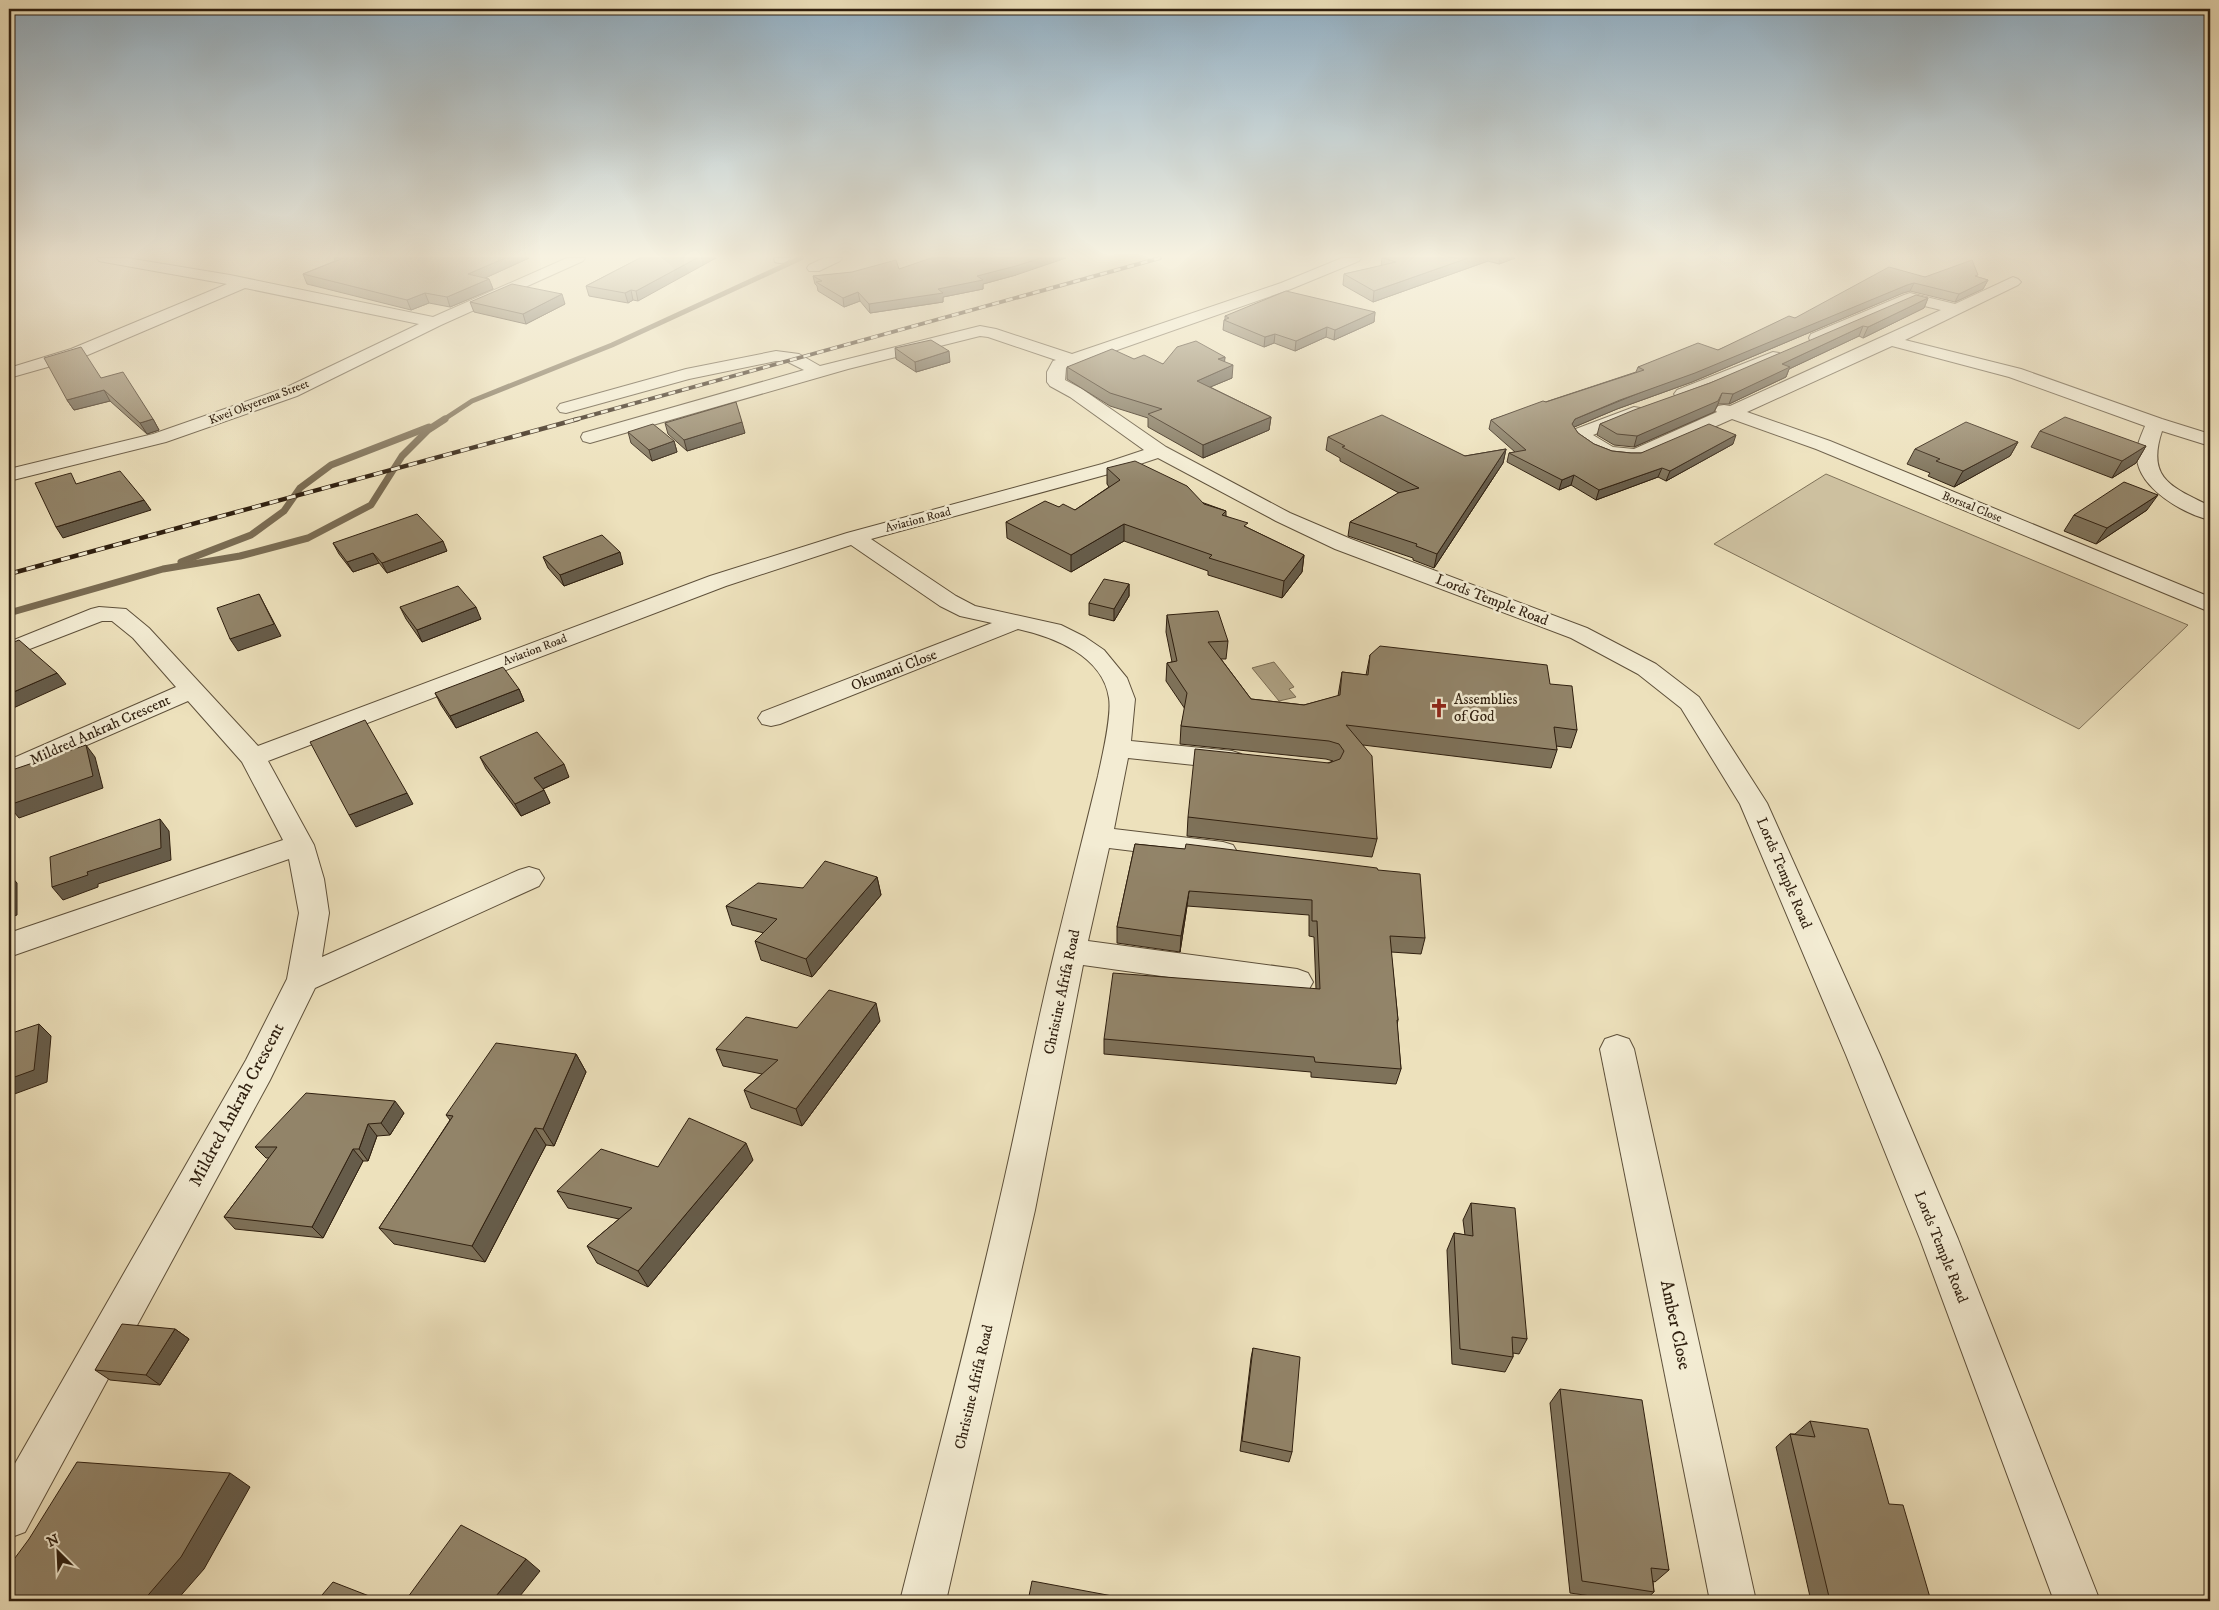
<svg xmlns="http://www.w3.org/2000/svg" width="2219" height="1610" viewBox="0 0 2219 1610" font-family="'IM FELL DW Pica',serif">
<rect width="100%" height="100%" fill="#ede1bc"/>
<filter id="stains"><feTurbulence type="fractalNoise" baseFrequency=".004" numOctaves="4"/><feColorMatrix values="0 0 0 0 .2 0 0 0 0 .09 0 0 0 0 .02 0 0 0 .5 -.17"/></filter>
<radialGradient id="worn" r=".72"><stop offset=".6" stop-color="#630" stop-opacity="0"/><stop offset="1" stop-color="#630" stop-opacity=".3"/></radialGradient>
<path fill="#cdc09f" stroke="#7e7057" d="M1826,474L2188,625L2079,729L1714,544Z"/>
<path fill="#ac9f81" stroke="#7a6c53" d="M1274,662L1294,687L1289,689L1296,697L1279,701L1252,668Z"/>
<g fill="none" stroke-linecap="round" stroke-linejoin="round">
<path stroke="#7a6c53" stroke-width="5" d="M443,420L472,401L612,345L801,258"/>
<g stroke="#7a6c53" stroke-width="7">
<path d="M181,562L251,535L284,511L300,488L331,465L429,427"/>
<path d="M9,613L163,569L240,556L308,538L371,505L402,456L428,430L445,419"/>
</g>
<defs>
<g id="minor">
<path d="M97,258H127L230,275L433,317L567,258H585L583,261L441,325L297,396L166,442L9,481V469L153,434L285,388L419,324L245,288L83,357L9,378V368L71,349L227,284L104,262L99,261Z"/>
<path d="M774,258H790C787,263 781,264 775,262Z"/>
<path d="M824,258H842L840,261L819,271H809L807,268L809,265Z"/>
<path d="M1342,258H1361L1359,261L1291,289L1066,368L1065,380L1082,389L1166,447L1290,513L1351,539L1587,628L1656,664L1699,697L1767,803L1880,1055L1958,1239L2100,1601H2054L1920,1239L1846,1055L1740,804L1681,708L1638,674L1571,638L1335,549L1276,521L1158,458L1116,472L871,539L956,596L975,606L1061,625L1085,637L1104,650L1127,678L1135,699L1131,741L1232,751L1241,754L1245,760L1241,766L1232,769L1128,758L1114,829L1223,842L1233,845L1237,852L1233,859L1223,862L1109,848L1088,941L1297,969L1308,973L1313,982L1308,991L1297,995L1083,965L1035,1210L946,1601H900C933,1470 968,1339 998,1207C1018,1122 1034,1035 1055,950C1069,892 1084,834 1098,776C1102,757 1112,716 1109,698C1103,656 1054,637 1018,629L780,724L771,726L762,724L758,718L762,712L992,623L960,616L940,606L851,545L726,586L268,761L314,845L324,879L329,913L322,957L519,870L529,867L539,870L544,878L539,886L315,988L270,1080L25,1532L9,1538V1474L246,1060L287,979L299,913L289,859L9,957V933L283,840L242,762L188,701L9,779V760L176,687L133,638L112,621H102L9,657V642L91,609L99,607L126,609L149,628L258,746L710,576L847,533L1102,464L1144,450L1070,397L1050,386L1047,382V372L1053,361L1056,360L988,337L980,336L848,369L590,443L583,441L581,437L583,433L804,370L788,362L776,361L689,379L566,413L560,412L557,408L560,404L686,369L776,351L799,354L820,366L980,326L996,329L1072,354L1281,283Z"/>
<path d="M2013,277L2018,279L2021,282L2018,285L1905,340L2021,369L2162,419L2210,434V446L2162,431C2146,479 2172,487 2210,506V520C2184,514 2140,489 2137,459C2135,448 2141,436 2145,426L2009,377L1892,346L1747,412L1830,441L2210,597V612L1816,449L1732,419L1637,461C1614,462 1585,454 1571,434L1573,430L1634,407L1640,408L1643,412L1640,416L1593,435L1613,447L1634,449L1717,412L1715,410L1718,406L1724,405L1730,406L1941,310L1912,303L1823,342H1811L1809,338L1811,334L1904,295L1910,293L1955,304Z"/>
<path d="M1773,352L1779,353L1781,357L1779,361L1689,398L1683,399L1677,398L1674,394L1677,390Z"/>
<path d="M1617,1035L1629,1039L1634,1049L1756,1601H1710L1600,1049L1605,1039Z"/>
</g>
</defs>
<use href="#minor" stroke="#5e503a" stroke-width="2"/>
<use href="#minor" fill="#f3ecd3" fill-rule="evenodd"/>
<defs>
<path id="rail-far1" d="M574,420L1160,258"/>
<path id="rail" d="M9,574L578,419"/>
</defs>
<use href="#rail-far1" stroke="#2f1f0f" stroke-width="4"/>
<use href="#rail" stroke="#2f1f0f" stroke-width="4.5"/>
<use href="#rail-far1" stroke="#f3ecd3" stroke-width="2.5" stroke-dasharray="7" stroke-linecap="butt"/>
<use href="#rail" stroke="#f3ecd3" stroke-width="3" stroke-dasharray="9" stroke-linecap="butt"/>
</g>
<g fill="#7e725a" stroke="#2f1f0f">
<path d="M334,258H529L485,278L489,279L493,289L450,307L429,303L411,310L307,284L303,274L335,261Z"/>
<path d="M640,258L638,301L633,300L628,303L589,296L586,286Z"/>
<path d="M1382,258H1515L1499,264L1488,261L1373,302L1343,285L1344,274L1381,266Z"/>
<path d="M899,269L1016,275L983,284V289L943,297V302L870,313L860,301L844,307L818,291L817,286L815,284L813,276Z"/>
<path d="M1925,277H1977L1988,280L1983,289L1955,302L1910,291L1903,293L1692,382L1617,409L1574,427L1578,433L1594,444L1612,451L1631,453H1641L1733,444L1666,481L1658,477L1596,500L1571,485L1559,490L1507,462L1509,453L1515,452L1489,429L1491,420L1636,372L1638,367L1718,350L1795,318Z"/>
<path d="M1928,298L1924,308L1863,338L1859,336L1789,369L1786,377L1729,404H1718L1714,412L1634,447L1614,445L1597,435L1600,424L1710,383Z"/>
<path d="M470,302L565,304L526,324L474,312Z"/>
<path d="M1375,312L1374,322L1334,340L1326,337L1295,351L1274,343L1264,347L1223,330L1224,320L1225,319V316Z"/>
<path d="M895,348L950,362L916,372L896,359Z"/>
<path d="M1225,357L1224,362L1232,378L1210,387L1271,417L1269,430L1203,458L1148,427V418L1110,406L1067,379V367L1163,364Z"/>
<path d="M101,378L153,419L159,430L147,434L110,401L74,410L67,400Z"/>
<path d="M665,423L745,433L687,451L668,434Z"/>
<path d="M2040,431L2146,446L2136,463L2112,478L2031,447Z"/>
<path d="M628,432L674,441L677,452L652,461L631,443Z"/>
<path d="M1328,437L1465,456L1506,449L1503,463L1434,568L1413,560V558L1348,536L1350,522L1399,493L1340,461V458L1326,450Z"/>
<path d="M2018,442L2010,456L1954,487L1928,476L1930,473L1907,464L1915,449Z"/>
<path d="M1107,468L1226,511V516L1248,528L1304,555L1302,572L1282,598L1208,575V571L1124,541L1071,572L1007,538L1006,522L1059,507L1075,510L1109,487L1107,484Z"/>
<path d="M2147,510L2096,544L2064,531L2074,515Z"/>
<path d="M333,543L447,551L387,573L379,563L353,572L339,554Z"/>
<path d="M543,557L623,564L564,586L548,568Z"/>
<path d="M1129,584V596L1114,621L1089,615V603Z"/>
<path d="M400,607L481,619L422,642L406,619Z"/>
<path d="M1167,615L1228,641L1226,659H1221L1251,699L1304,705L1338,696L1342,672L1366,675L1370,655L1550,684L1577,730L1571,748L1556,746L1557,750L1551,768L1363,745L1377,839L1372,857L1187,836L1188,817L1333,761L1326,759L1180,744L1181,726L1185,709L1166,681L1167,663L1172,662L1166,632Z"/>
<path d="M519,689L524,701L456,728L441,705L435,693Z"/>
<path d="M480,757L569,777L543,789L550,803L521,816L486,769Z"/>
<path d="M1135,844L1378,870L1425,938L1421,954L1391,952L1398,1020L1397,1025L1401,1069L1396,1084L1311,1077V1072L1104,1054V1039L1316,989L1314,937L1309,936V915L1187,906L1180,952L1117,943V927Z"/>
<path d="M877,877L881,895L812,977L761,960L755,941L764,933L732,925L726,906L803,888Z"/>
<path d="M880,1021L802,1126L751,1108L744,1090L762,1074L723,1066L716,1049L797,1028Z"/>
<path d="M576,1054L586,1072L554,1146L546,1145L485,1262L394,1244L379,1228L450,1120L446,1115Z"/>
<path d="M404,1113L390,1135L377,1136L368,1161H363L323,1238L235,1229L224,1217L269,1158H266L255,1147Z"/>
<path d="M753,1160L648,1287L597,1263L587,1246L619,1219L568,1208L557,1191L658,1167Z"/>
<path d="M1471,1203L1527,1339L1519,1354L1513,1353V1357L1505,1372L1452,1364L1447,1250L1454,1233L1465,1235L1463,1220Z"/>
<path d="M175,1329L189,1339L160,1385L110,1380L95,1370Z"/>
<path d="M1253,1348L1292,1452L1289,1462L1240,1451L1251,1358Z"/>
<path d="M1560,1389L1669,1570L1655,1582L1653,1581L1654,1592L1644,1601H1626L1570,1593L1550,1403Z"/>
<path d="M1810,1421L1889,1504L1931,1601H1811L1776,1447L1790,1434H1795Z"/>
</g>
<g fill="#665c4a" stroke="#2f1f0f">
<path d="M505,258H529L472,284L468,274Z"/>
<path d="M697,258H716L638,301L636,291Z"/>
<path d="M1041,258H1066L1016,275L983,284V289L943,297V302L870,313L869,304L938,289L977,276Z"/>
<path d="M1468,258H1488V261L1373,302L1374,291Z"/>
<path d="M1500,258H1515L1499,264Z"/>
<path d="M489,279L493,289L450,307L447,297Z"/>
<path d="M1988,280L1983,289L1955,302L1959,294Z"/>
<path d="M1914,283L1910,291L1903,293L1692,382L1617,409L1572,428V424L1575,419L1907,285Z"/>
<path d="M631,290L633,300L628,303L625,293Z"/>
<path d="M858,292L860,301L844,307L843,298Z"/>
<path d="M425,293L429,303L411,310L407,300Z"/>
<path d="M562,294L565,304L526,324L523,314Z"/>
<path d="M1928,298L1924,308L1863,338L1868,327Z"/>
<path d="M1375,312L1374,322L1334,340L1335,330Z"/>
<path d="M1863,326L1859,336L1789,369L1786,377L1729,404L1733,394L1782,364Z"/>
<path d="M1327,327L1326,337L1295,351L1296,341Z"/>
<path d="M1275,334L1274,343L1264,347L1265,337Z"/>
<path d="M949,351L950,362L916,372L915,362Z"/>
<path d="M1225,357L1224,369L1218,359Z"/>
<path d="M1233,365L1232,378L1196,393L1197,381Z"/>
<path d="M104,390L110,401L74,410L67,400Z"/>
<path d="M1722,393L1718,404L1714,412L1634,447L1637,436Z"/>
<path d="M1271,417L1269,430L1203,458V445Z"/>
<path d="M153,419L159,430L147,434L140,423Z"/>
<path d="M742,422L745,433L687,451L684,440Z"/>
<path d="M1736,435L1733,444L1666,481L1670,471Z"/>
<path d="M674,441L677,452L652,461L649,450Z"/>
<path d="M2018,442L2010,456L1954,487L1963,471Z"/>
<path d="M2146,446L2136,463L2112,478L2122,461Z"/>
<path d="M1506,449L1503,463L1434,568L1437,554Z"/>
<path d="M1662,468L1658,477L1596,500L1599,490Z"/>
<path d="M1574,475L1571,485L1559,490L1562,480Z"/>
<path d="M2158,495L2147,510L2096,544L2107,528Z"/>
<path d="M144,500L151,510L63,538L56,527Z"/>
<path d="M1124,524V541L1071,572V555Z"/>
<path d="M443,541L447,551L387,573L382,563Z"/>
<path d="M620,552L623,564L564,586L560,575Z"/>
<path d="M373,553L379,563L353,572L347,562Z"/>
<path d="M1304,555L1302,572L1282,598L1284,581Z"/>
<path d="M1129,584V596L1114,621V609Z"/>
<path d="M259,594L281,636L238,651L230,639Z"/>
<path d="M476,607L481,619L422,642L417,630Z"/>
<path d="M57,673L66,684L9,710V694Z"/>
<path d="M519,689L524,701L456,728L450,716Z"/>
<path d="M86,745L95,757L103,788L19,818L9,806Z"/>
<path d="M564,764L569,777L540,790L534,778Z"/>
<path d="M544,790L550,803L521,816L515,804Z"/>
<path d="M407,793L413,804L356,827L349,815Z"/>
<path d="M160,819L169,831L171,860L98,884V887L63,900L52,887L87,872Z"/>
<path d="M9,874L17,883V915L9,918Z"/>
<path d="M877,877L881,895L812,977L806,959Z"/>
<path d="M1189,891L1187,906L1180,952L1181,936Z"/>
<path d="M876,1003L880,1021L802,1126L796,1109Z"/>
<path d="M39,1024L51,1036L47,1082L9,1096V1079Z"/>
<path d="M576,1054L586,1072L554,1146L543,1129Z"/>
<path d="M395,1101L404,1113L390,1135L381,1123Z"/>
<path d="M368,1124L377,1136L368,1161L359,1149Z"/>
<path d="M535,1128L546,1145L485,1262L472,1246Z"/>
<path d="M746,1143L753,1160L648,1287L638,1271Z"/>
<path d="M353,1149L363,1161L323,1238L312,1227Z"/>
<path d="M175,1329L189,1339L160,1385L146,1375Z"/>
<path d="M230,1473L250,1487L204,1569L176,1601H143Z"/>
<path d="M526,1559L540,1571L516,1601H492Z"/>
</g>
<g fill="#928469" stroke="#2f1f0f">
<path d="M344,258H505L468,274L489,279L447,297L425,293L407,300L303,274Z"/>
<path d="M640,258H697L636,291L631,290L625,293L586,286Z"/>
<path d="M931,258H1041L1016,266L977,276L983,280L938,289L943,293L869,304L858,292L843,298L816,282L822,281L813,276L852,272L896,260L899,269L902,268Z"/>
<path d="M1383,258H1468L1374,291L1344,274L1396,262Z"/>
<path d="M1972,260L1978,275L1975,276L1988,280L1959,294L1914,283L1907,285L1695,373L1620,400L1575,419L1572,424L1578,433L1594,444L1612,451L1631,453H1641L1709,424L1736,435L1670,471L1662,468L1599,490L1574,475L1562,480L1509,453L1526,450L1491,420L1543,401L1546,402L1644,370L1638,367L1698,343L1718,350L1789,316L1795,318L1889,267L1925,277Z"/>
<path d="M512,284L562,294L523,314L470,302Z"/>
<path d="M1286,291L1375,312L1335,330L1327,327L1296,341L1275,334L1265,337L1224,320L1229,318L1225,316Z"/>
<path d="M1916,295L1928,298L1868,327L1863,326L1782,364L1790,367L1733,394L1722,393L1718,401L1637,436L1617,434L1600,424L1634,410L1710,383Z"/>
<path d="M931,340L949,351L915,362L895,348Z"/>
<path d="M1196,341L1225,357L1218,359L1233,365L1197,381L1271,417L1203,445L1148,414L1162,409L1110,393L1067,367L1112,349L1134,359L1144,355L1163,364L1177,347Z"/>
<path d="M81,347L101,378L123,372L153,419L140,423L104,390L67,400L44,358Z"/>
<path d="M736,402L742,422L684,440L665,423Z"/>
<path d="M1382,415L1465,456L1506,449L1437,554L1416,546L1417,544L1350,522L1398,493L1419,488L1342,447L1345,446L1328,437Z"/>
<path d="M2065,417L2146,446L2122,461L2040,431Z"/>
<path d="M1966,422L2018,442L1963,471L1936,461L1940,459L1915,449Z"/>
<path d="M653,424L674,441L649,450L628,432Z"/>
<path d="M1135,461L1187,486L1204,504L1226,511L1222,515L1248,523L1244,526L1304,555L1284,581L1209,558L1212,555L1124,524L1071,555L1006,522L1045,501L1059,507L1063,504L1075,510L1120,480L1107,468Z"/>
<path d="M120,471L144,500L56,527L35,483L71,473L76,484Z"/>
<path d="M2124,482L2158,495L2107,528L2074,515Z"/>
<path d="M417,514L443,541L382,563L373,553L347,562L333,543Z"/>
<path d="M602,535L620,552L560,575L543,557Z"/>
<path d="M1104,579L1129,584L1114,609L1089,603Z"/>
<path d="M458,586L476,607L417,630L400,607Z"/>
<path d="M259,594L274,624L230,639L217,608Z"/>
<path d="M1218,611L1228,641L1208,642L1251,699L1304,705L1340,695L1342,672L1368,675L1370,655L1380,646L1547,665L1550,684L1572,686L1577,730L1554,727L1557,750L1346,725L1372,756L1377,839L1188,817L1195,749L1329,763L1340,759L1344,751L1339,744L1329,741L1181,726L1187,693L1167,663L1177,661L1167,615Z"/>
<path d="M19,640L57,673L9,694V644Z"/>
<path d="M503,667L519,689L450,716L435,693Z"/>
<path d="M365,720L407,793L349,815L310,742Z"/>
<path d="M537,732L564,764L534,778L544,790L515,804L480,757Z"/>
<path d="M86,745L93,776L9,805V771Z"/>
<path d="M160,819L161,848L87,872L88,875L52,887L50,857Z"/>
<path d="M1135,844L1185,849L1186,844L1377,868L1378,870L1420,874L1425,938L1390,936L1398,1020H1397L1401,1069L1315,1062L1314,1057L1104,1039L1113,973L1320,989L1317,921H1312V900L1189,891L1181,936L1117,927Z"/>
<path d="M825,861L877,877L806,959L755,941L777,919L726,906L758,883L803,888Z"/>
<path d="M829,990L876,1003L796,1109L744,1090L778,1060L716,1049L746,1017L797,1028Z"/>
<path d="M39,1024L34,1070L9,1079V1034Z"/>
<path d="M496,1043L576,1054L543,1129L535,1128L472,1246L379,1228L453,1116L446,1115Z"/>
<path d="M306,1093L395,1101L381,1123L368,1124L359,1149H353L312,1227L224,1217L277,1147H255Z"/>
<path d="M689,1118L746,1143L638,1271L587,1246L632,1208L557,1191L601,1149L658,1167Z"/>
<path d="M1471,1203L1515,1208L1527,1339L1512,1337L1513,1357L1460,1349L1454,1233L1473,1236Z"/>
<path d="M122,1324L175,1329L146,1375L95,1370Z"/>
<path d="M1253,1348L1300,1357L1292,1452L1242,1441Z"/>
<path d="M1560,1389L1642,1400L1669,1570L1651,1568L1654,1592L1582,1581Z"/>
<path d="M1810,1421L1868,1429L1889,1504L1903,1505L1931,1601H1830L1790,1434L1815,1437Z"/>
<path d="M77,1462L230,1473L181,1557L143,1601H9V1566L29,1539Z"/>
<path d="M461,1525L526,1559L492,1601H405Z"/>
<path d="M1032,1581L1118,1597L1117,1601H1028Z"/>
<path d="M333,1582L382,1601H317Z"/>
</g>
<linearGradient id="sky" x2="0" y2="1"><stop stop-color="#90acbf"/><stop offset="0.53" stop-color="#f7f2e1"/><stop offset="1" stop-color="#f7f2e1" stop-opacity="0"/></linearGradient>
<rect width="2219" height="483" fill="url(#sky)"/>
<defs>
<symbol id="church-bare" viewBox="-9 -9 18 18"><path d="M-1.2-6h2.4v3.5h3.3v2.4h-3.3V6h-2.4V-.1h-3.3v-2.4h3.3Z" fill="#8f2418" stroke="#f3ecd3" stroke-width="2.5" paint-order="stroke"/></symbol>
</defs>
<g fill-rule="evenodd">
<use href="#church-bare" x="1425" y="694" width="28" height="28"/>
</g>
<g text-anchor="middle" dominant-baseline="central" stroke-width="5" stroke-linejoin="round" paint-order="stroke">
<g font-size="12" fill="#2f1f0f" stroke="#f3ecd3">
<text transform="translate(259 402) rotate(-21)">Kwei Okyerema Street</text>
<text transform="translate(1972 507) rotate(22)">Borstal Close</text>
<text transform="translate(918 520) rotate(-15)">Aviation Road</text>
<text transform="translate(535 650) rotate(-21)">Aviation Road</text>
</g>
<g font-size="15" fill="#2f1f0f" stroke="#f3ecd3">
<text transform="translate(1492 600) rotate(21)">Lords Temple Road</text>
<text transform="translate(894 670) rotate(-21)">Okumani Close</text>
<text transform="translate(100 730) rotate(-24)">Mildred Ankrah Crescent</text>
<text transform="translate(1784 873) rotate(67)">Lords Temple Road</text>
<text transform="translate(1062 992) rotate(-78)">Christine Afrifa Road</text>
<text transform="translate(1941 1247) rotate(68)">Lords Temple Road</text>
<text transform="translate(974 1387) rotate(-77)">Christine Afrifa Road</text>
</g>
<g font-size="15" fill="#2f1f0f" stroke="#f3ecd3" text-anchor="start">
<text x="1454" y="699">Assemblies<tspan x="1454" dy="17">of God</tspan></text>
</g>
<g font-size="18" fill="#2f1f0f" stroke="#f3ecd3">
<text transform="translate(237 1105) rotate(-62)">Mildred Ankrah Crescent</text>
<text transform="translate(1675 1325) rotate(78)">Amber Close</text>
</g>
</g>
<rect width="2219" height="1610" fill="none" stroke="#ede1bc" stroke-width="30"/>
<rect x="10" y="10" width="2199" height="1590" fill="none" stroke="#2f1f0f" stroke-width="2.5"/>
<rect x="15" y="15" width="2189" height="1580" fill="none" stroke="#2f1f0f"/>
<g transform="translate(58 1552) rotate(336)" stroke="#f3ecd3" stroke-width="4" paint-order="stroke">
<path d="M0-4L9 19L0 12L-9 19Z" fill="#2f1f0f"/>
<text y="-8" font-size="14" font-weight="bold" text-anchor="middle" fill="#2f1f0f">N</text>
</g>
<rect width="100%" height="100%" filter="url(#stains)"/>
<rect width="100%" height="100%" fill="url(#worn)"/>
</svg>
